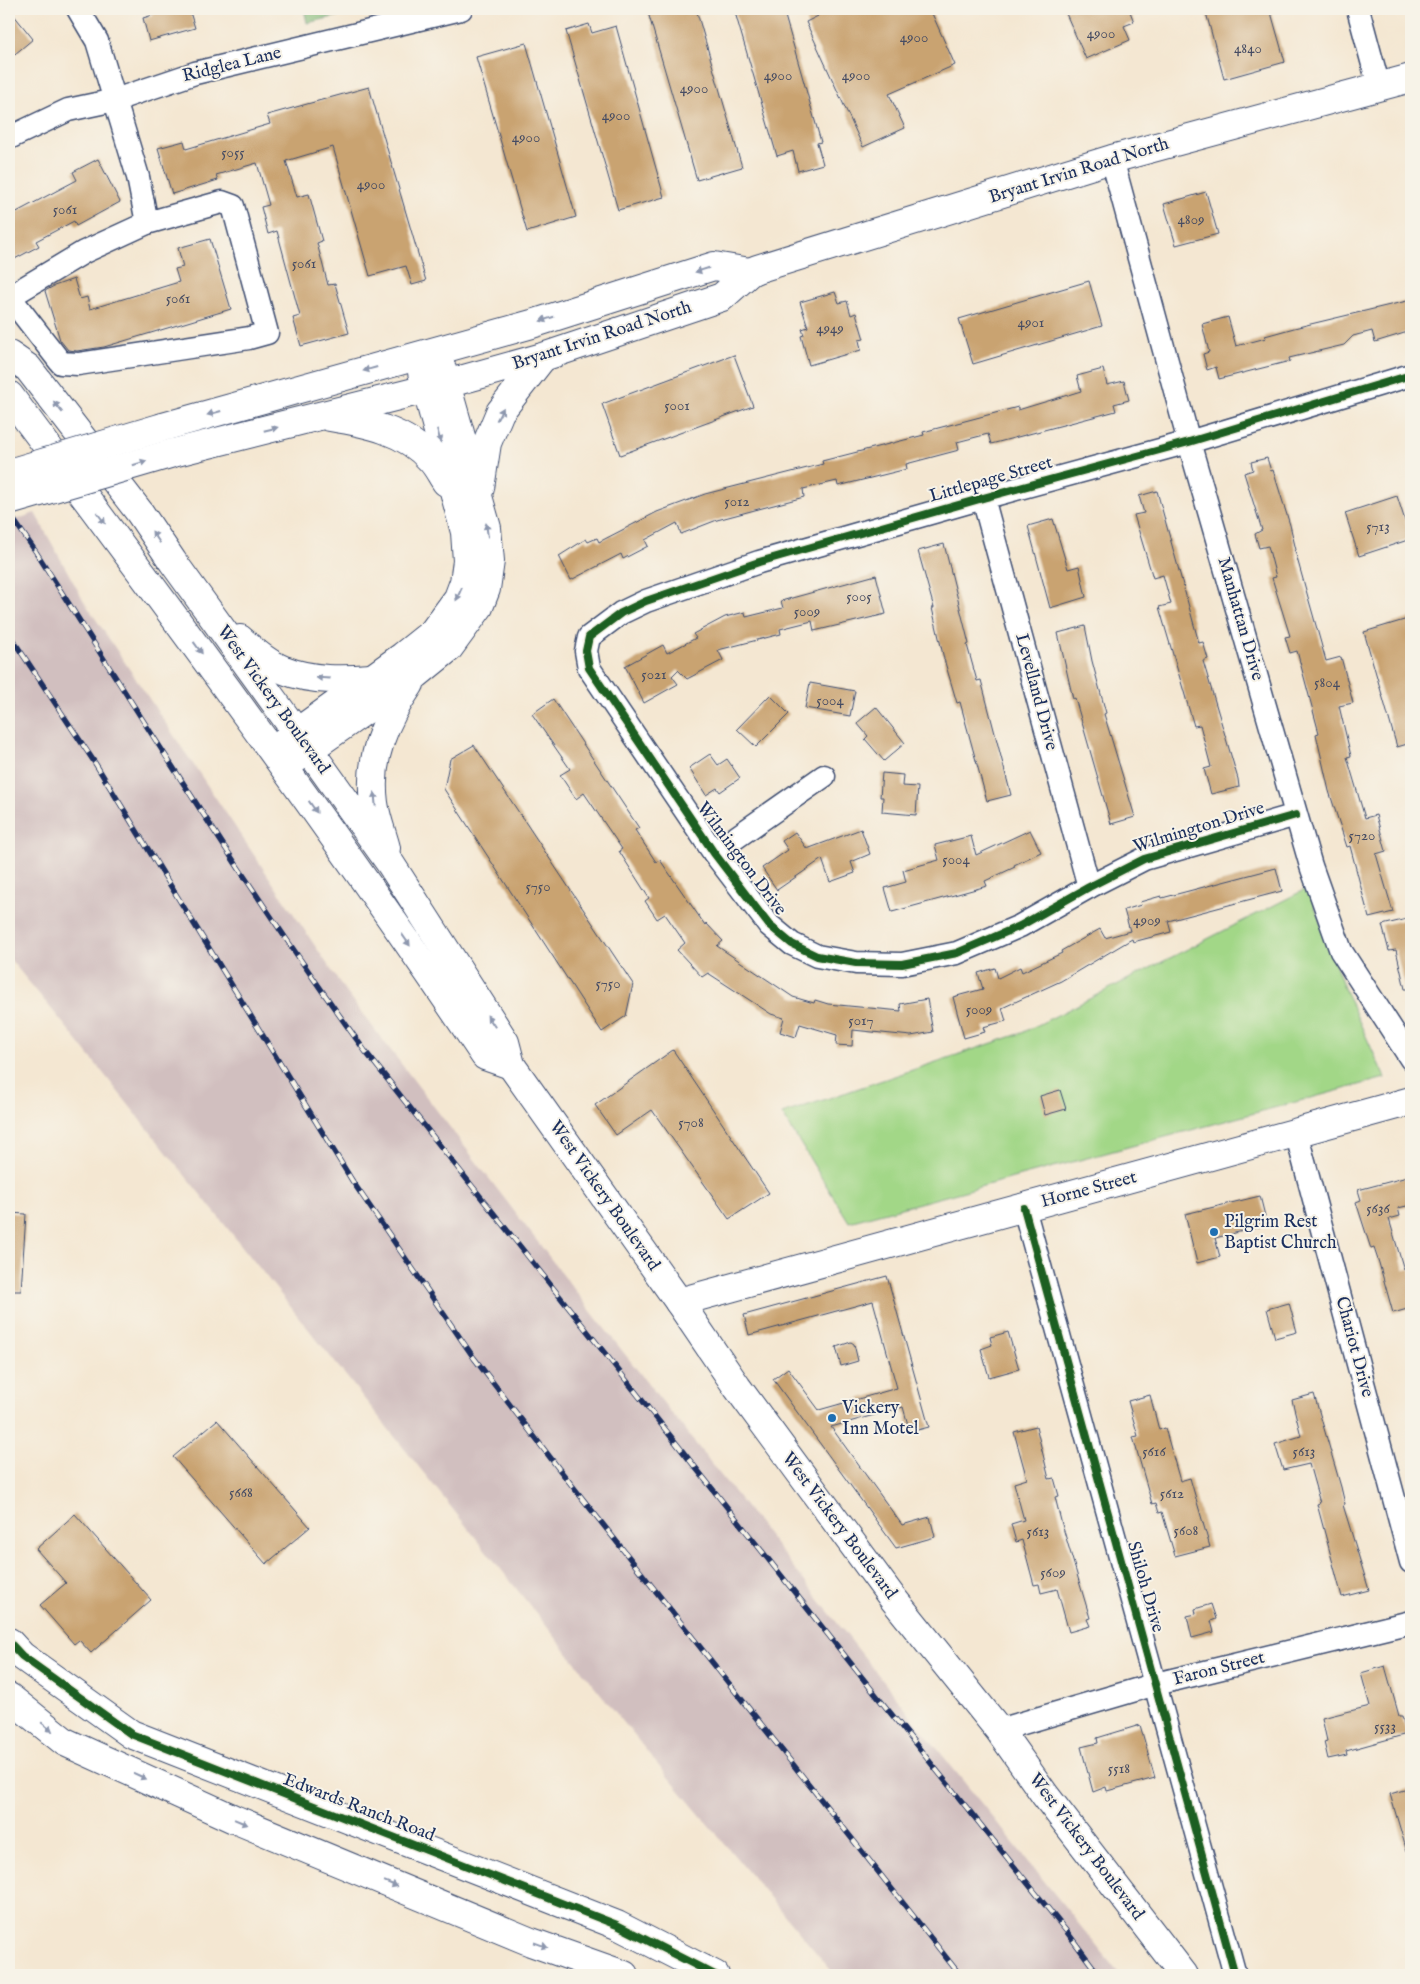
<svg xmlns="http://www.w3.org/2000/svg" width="1420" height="1984" viewBox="0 0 1420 1984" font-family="'IM FELL English',serif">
<rect width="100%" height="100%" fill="#f7f3e8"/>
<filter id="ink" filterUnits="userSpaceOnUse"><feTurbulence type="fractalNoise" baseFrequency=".02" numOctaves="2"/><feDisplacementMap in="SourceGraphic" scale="10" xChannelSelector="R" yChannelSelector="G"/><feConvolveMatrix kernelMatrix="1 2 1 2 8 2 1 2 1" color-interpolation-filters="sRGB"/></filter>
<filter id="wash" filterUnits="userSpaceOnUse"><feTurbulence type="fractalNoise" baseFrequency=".0096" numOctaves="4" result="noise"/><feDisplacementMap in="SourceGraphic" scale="20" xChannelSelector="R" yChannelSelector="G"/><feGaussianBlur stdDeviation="1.12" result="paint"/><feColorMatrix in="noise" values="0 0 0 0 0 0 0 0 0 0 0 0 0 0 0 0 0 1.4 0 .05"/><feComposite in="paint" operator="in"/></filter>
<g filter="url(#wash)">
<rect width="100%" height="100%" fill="#f4e7d2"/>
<path fill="#d1bfbf" d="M35,513L85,603L346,992L590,1310L914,1720L1120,1975H835L653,1759L63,1023L9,958V522Z"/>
<path fill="#a2d787" stroke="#5e8372" d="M1308,888L1344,988L1385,1078L849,1222L782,1114L1022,1033Z"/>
<path fill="#81b874" stroke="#4e7469" d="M304,9H370L307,23Z"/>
<g id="blocks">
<g fill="#c9a371">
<path d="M9,9L33,39L9,59Z"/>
<path d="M151,9H189L195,28L149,41L143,18L153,15Z"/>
<path d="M647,9H696L742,167L697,180Z"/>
<path d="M734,9H783L821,142L817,143L823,164L798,171L793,151L777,156Z"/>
<path d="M815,9H930L955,65L889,94L905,128L863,147L806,22L818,16Z"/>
<path d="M1064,9H1129L1134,22L1124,26L1130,40L1086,59Z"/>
<path d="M1205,9H1270L1285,62L1224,79Z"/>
<path d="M589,24L592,33L616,26L664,197L618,210L566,31Z"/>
<path d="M526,43L576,217L527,232L476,57Z"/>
<path d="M369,87L426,281L412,285L406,266L370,276L333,147L286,161L297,197L309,194L322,241L317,243L328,285L335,284L349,333L301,346L293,318L300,316L277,231L268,234L261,207L269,205L257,163L216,175L218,180L172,194L158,148L184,141L186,149L270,124L267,115Z"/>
<path d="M98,159L120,202L76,226L74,221L36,241L39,246L9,262V216L77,180L73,172Z"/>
<path d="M1206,192L1218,234L1176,245L1164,204Z"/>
<path d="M210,239L231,309L104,347L77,351L68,350L60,340L45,291L54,286L74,279L80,299L87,297L90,309L179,282L175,269L183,267L178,248Z"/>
<path d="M1089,281L1102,326L973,364L959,319Z"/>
<path d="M835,292L839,303L847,301L851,315L856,313L864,339L859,340L861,350L809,365L801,336L804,335L802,329L808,327L800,302Z"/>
<path d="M1411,300V331L1375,342L1372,331L1353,336L1344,345L1289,358L1290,361L1219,379L1216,367L1207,370L1203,354L1209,352L1202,324L1228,317L1236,346L1266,338L1265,336L1294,328Z"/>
<path d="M734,355L753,406L620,455L602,404Z"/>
<path d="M1103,369L1107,385L1124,381L1129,400L1114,404L1116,411L991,444L988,434L957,442L959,450L906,464L907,469L838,486L837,481L803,489L804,497L717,520L681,534L677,523L645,540L648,546L623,559L621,554L571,580L559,556L586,539L588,542L597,538L599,542L657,512L705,494L823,464L822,461L924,435L923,432L1018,407V410L1081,391L1077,376Z"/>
<path d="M1267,458L1271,471L1273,470L1290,525L1296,550L1295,551L1326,661L1341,657L1353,703L1339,706L1351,756L1347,757L1365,818L1376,815L1386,851L1376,854L1393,912L1369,918L1350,846L1347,847L1329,791L1316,734L1319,733L1297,651L1290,653L1285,637L1290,636L1272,578L1276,577L1268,546L1259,548L1255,534L1262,530L1244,473L1253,470L1251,462Z"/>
<path d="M1157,491L1199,643L1203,642L1208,659L1203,661L1238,779L1239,787L1211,794L1204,769L1211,767L1200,725L1194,726L1159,607L1171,604L1163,575L1153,578L1134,515L1144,513L1139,496Z"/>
<path d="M1397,496L1411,539L1359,556L1345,513Z"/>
<path d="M1053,519L1068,569L1079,566L1086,597L1050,608L1028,526Z"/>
<path d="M944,544L969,644L967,645L977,681L981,680L1011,795L987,801L960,702L957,703L944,659L932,608H934L918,551Z"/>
<path d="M876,575L886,614L814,631L812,621L780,629L781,634L718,650L723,660L687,679L678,670L672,676L678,684L644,703L625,666L663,645L667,653L696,638L693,634L725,617L745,612L746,617L783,608L781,601Z"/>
<path d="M1411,618V743L1397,747L1364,632Z"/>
<path d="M1085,626L1092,661L1106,713L1104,714L1135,817L1111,824L1075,698L1073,699L1058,633Z"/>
<path d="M810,683L855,691L850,716L805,708Z"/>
<path d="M770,695L789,714L756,747L737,729Z"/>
<path d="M553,699L639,828L635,830L656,862L660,860L705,925L706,923L723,941L717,946L793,997L814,1003L815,1000L828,1004L901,1011L900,1004L927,999L933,1032L911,1036L853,1030L852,1046L836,1045L837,1035L800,1024L796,1037L780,1032L784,1018L771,1014L708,973L702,977L677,950L685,943L665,914L657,919L645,901L649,898L619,851L622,849L584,793L576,799L560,775L570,769L532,714Z"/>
<path d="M876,707L905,743L884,761L865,739L868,736L857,723Z"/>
<path d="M474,745L633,984L626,1016L602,1032L444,789L450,759Z"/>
<path d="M710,754L718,765L727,759L740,778L720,792L717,788L706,795L689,768Z"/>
<path d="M882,773L903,775L902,786L918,787L916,815L882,812L883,797H880Z"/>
<path d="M861,829L870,854L851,862L855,873L830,882L822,859L777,890L762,868L788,850L782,841L795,832L807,849Z"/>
<path d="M1030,830L1041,852L1014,865L1015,867L985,881L987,886L892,912L885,888L906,882L903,870L939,860L935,845L971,836L976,855Z"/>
<path d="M1276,868L1282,891L1168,921L1171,932L1133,942L1132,939L1061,981L1002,1008L1006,1021L983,1027L985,1032L964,1038L953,997L983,989L978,973L995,968L998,978L1020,967L1022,972L1062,953L1061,951L1100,929L1105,938L1130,931L1124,910L1141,905L1140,902L1161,896L1162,898Z"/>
<path d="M1411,918V989H1405L1396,950L1389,951L1382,925Z"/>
<path d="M673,1050L769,1193L729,1219L652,1110L616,1135L595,1105Z"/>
<path d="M1060,1090L1066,1109L1045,1115L1040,1096Z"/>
<path d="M1411,1176V1205L1398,1208L1400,1216L1389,1219L1404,1270L1411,1269V1308L1393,1313L1379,1263L1374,1248L1371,1249L1356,1202L1361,1200L1358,1190Z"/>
<path d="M1260,1196L1265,1216L1260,1217L1263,1226L1215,1238L1220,1257L1197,1263L1185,1214Z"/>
<path d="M9,1213L26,1214L21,1291H9Z"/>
<path d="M887,1276L929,1427L910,1432L903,1407L831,1427L902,1525L930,1517L935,1537L896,1548L773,1379L788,1368L819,1410L897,1388L873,1301L749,1335L744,1315Z"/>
<path d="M1289,1303L1297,1332L1275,1338L1267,1309Z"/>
<path d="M1008,1332L1019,1369L989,1377L981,1349L992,1345L990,1337Z"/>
<path d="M851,1342L854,1344L858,1361L841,1366L836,1347Z"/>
<path d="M1314,1394L1341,1487L1345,1504L1343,1505L1369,1590L1342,1597L1317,1504L1320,1503L1309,1464L1283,1470L1275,1444L1301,1436L1292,1400Z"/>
<path d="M1150,1395L1159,1430L1165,1428L1180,1481L1190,1478L1210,1547L1175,1556L1162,1512L1159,1513L1156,1503L1152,1504L1133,1437L1138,1436L1128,1401Z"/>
<path d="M217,1420L310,1527L266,1564L173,1457Z"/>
<path d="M1036,1426L1049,1479L1054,1478L1059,1496L1055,1497L1061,1521L1090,1618L1087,1619L1090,1626L1069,1632L1057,1589L1041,1593L1039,1584L1034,1585L1022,1540L1016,1542L1011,1524L1024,1520L1014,1483L1027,1479L1014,1432Z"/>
<path d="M75,1514L151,1600L91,1653L79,1640L74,1644L40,1605L66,1583L36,1549Z"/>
<path d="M1211,1604L1216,1619L1211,1621L1214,1632L1192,1638L1187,1616L1196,1614L1195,1609Z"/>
<path d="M1385,1666L1399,1716H1402L1407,1734L1346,1751L1347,1755L1328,1759L1324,1742L1327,1741L1322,1718L1370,1706L1361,1673Z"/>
<path d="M1140,1725L1155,1778L1107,1791L1106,1787L1093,1792L1081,1747L1098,1743L1097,1738Z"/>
<path d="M1411,1788V1852H1407L1390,1794Z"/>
</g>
</g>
</g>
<g filter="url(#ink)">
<use href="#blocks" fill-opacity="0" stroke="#3c4b6f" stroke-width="1"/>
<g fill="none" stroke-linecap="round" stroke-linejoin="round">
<defs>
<g id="street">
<path d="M1358,9L1379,87"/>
<path d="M9,138L68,110L115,100L195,73L461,9"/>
<path d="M1112,159L1189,442L1311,866L1341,951L1411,1059"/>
<path d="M9,296L61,363L78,364L249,338L267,333L233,206L222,202L147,223L138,177L97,41L78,9"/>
<path d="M9,297L84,252L147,223"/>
<path d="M983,498L1089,887"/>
<path d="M1296,815L1144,859L1089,887L1020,926L957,953L902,964L856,963L817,956L792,944L769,925L714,853L589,668L586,651L589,637L621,613L646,601L759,562L983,498L1189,442L1411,375"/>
<path d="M714,853L824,776"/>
<path d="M1296,1132L1411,1562"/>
<path d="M1024,1208L1235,1975"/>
<path d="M999,1730L1156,1684L1411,1622"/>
</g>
<g id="secondary">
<path d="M9,355L28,368L140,513L173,562L297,733L390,863L505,1042L511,1065L679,1302L737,1387L891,1596L999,1730L1045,1795L1184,1975"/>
<path d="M9,395C172,613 334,830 485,1056L511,1065"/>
<path d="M330,417C367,423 405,430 431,460C437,466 441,475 446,482"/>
<path d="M163,427L532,324L714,266L750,272"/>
<path d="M173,453L446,384L543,357L722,297L750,272L757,269L1112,159L1411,78"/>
<path d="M480,488L487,443L500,412L543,357"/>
<path d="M240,639C252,650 268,664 284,670C311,681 343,680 372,678"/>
<path d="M282,743L403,656L433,632L458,598L464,582L467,561L465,532L422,372"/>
<path d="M294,760L417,674L449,648L479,607L486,589L490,561L487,528L441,366"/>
<path d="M386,848C382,833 376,818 374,803C368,758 385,720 410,684"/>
<path d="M679,1302L1411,1101"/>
<path d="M9,1642L22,1656L131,1734L617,1925L715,1975"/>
<path d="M9,1697L65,1742L234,1819L531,1942L624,1975"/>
</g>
</defs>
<use href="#street" stroke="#3c4b6f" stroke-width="25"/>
<use href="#secondary" stroke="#3c4b6f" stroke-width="30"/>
<use href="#street" stroke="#fff" stroke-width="22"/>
<use href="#secondary" stroke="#fff" stroke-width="28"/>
<defs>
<g id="rail">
<path d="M9,513L36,552C143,720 248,890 365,1051L872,1690L1067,1932L1099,1975"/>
<path d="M9,634L95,763L353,1182L474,1358L559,1469L960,1975"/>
</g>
</defs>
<use href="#rail" stroke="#1b2f5e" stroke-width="5.5"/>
<use href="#rail" stroke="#f7f3e8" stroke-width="4" stroke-dasharray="11" stroke-linecap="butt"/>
<defs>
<g id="secondary-bridge">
<path d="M9,473L163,427"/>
<path d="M9,501L173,453"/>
</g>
</defs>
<use href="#secondary-bridge" stroke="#3c4b6f" stroke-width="30" stroke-linecap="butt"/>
<use href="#secondary-bridge" stroke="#fff" stroke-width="28"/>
<defs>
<g id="cycleway">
<path d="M1296,815L1144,859L1089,887L1020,926L957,953L902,964L856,963L817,956L792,944L769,925L714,853L589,668L586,651L589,637L621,613L646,601L759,562L983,498L1189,442L1411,375"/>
<path d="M1024,1208L1235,1975"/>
<path d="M9,1642L22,1656L131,1734L617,1925L715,1975"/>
</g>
</defs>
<use href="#cycleway" stroke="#f7f3e8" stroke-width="11"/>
<use href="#cycleway" stroke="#1b5e20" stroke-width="8"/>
</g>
<defs><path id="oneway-solid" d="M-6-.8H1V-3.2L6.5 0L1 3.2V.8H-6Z" transform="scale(1.25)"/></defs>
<g fill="#8d97ae">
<use href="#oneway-solid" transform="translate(702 270) rotate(163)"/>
<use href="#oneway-solid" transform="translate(547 319) rotate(163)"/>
<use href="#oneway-solid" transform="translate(370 369) rotate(164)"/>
<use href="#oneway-solid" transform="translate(58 407) rotate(-128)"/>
<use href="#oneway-solid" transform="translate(214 413) rotate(164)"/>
<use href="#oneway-solid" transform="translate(500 414) rotate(-62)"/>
<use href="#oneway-solid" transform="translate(271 429) rotate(-14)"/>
<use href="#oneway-solid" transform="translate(439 436) rotate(75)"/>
<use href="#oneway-solid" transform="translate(140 463) rotate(-17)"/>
<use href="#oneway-solid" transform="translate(101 518) rotate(53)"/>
<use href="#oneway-solid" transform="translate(487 530) rotate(-98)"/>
<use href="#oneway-solid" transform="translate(156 537) rotate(-124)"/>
<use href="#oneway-solid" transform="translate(459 594) rotate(114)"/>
<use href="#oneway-solid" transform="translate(198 648) rotate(54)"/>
<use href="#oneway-solid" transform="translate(323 678) rotate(-177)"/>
<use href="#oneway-solid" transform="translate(375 799) rotate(-95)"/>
<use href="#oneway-solid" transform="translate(313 807) rotate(55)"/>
<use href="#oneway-solid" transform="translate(406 940) rotate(55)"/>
<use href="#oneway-solid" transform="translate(491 1021) rotate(-123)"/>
<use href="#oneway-solid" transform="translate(47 1727) rotate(39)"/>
<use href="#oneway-solid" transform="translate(140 1776) rotate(25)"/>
<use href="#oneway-solid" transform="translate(241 1822) rotate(22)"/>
<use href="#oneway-solid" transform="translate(391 1884) rotate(22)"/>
<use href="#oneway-solid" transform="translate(541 1945) rotate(20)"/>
</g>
</g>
<g fill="#1f6fb2" stroke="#f7f3e8" stroke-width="2">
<circle cx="1214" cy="1232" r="5"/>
<circle cx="832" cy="1418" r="5"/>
</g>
<g text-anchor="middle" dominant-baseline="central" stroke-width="4" stroke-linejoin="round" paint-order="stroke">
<g font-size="15" fill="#464c63">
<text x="1101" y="33">4900</text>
<text x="914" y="37">4900</text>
<text x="1248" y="48">4840</text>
<text x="778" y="75">4900</text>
<text x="856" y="75">4900</text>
<text x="694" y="88">4900</text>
<text x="616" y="115">4900</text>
<text x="526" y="137">4900</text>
<text x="233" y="152">5055</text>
<text x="371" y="184">4900</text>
<text x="65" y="209">5061</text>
<text x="1191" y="219">4809</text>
<text x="304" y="263">5061</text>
<text x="178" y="298">5061</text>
<text x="1031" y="322">4901</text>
<text x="830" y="328">4949</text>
<text x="677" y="405">5001</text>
<text x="737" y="501">5012</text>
<text x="1378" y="526">5713</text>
<text x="859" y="596">5005</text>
<text x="807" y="611">5009</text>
<text x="654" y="674">5021</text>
<text x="1327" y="682">5804</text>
<text x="830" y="700">5004</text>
<text x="1362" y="835">5720</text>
<text x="956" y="859">5004</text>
<text x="538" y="886">5750</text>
<text x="1147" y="920">4909</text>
<text x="608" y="983">5750</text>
<text x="979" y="1009">5009</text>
<text x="861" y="1020">5017</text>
<text x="691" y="1122">5708</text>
<text x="1378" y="1208">5636</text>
<text x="1154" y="1451">5616</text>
<text x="1304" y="1451">5613</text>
<text x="241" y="1492">5668</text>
<text x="1172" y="1493">5612</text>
<text x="1186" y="1530">5608</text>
<text x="1038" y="1531">5613</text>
<text x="1053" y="1572">5609</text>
<text x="1385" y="1726">5533</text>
<text x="1119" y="1768">5518</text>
</g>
<g font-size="18" fill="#1b2f5e" stroke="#f7f3e8">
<text transform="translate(232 65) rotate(-14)">Ridglea Lane</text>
<text transform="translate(1079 171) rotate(-17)">Bryant Irvin Road North</text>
<text transform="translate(602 336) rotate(-18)">Bryant Irvin Road North</text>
<text transform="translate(991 480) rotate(-16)">Littlepage Street</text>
<text transform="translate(1240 619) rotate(74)">Manhattan Drive</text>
<text transform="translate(1036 692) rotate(75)">Levelland Drive</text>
<text transform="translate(273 700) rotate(54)">West Vickery Boulevard</text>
<text transform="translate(1199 828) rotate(-17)">Wilmington Drive</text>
<text transform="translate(741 859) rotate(53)">Wilmington Drive</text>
<text transform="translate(1089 1190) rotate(-15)">Horne Street</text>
<text transform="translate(604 1196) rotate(55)">West Vickery Boulevard</text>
<text transform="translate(1354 1347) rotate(75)">Chariot Drive</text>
<text transform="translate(839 1526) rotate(53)">West Vickery Boulevard</text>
<text transform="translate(1145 1587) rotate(74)">Shiloh Drive</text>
<text transform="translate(1219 1669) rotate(-14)">Faron Street</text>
<text transform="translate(359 1808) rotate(21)">Edwards Ranch Road</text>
<text transform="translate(1086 1847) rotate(53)">West Vickery Boulevard</text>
</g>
<g font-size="18" fill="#1b2f5e" stroke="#f7f3e8" text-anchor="start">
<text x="1224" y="1222">Pilgrim Rest<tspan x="1224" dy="21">Baptist Church</tspan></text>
<text x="842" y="1408">Vickery<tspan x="842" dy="21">Inn Motel</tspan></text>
</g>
</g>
<rect width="1420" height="1984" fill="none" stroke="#f7f3e8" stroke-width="30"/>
</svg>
